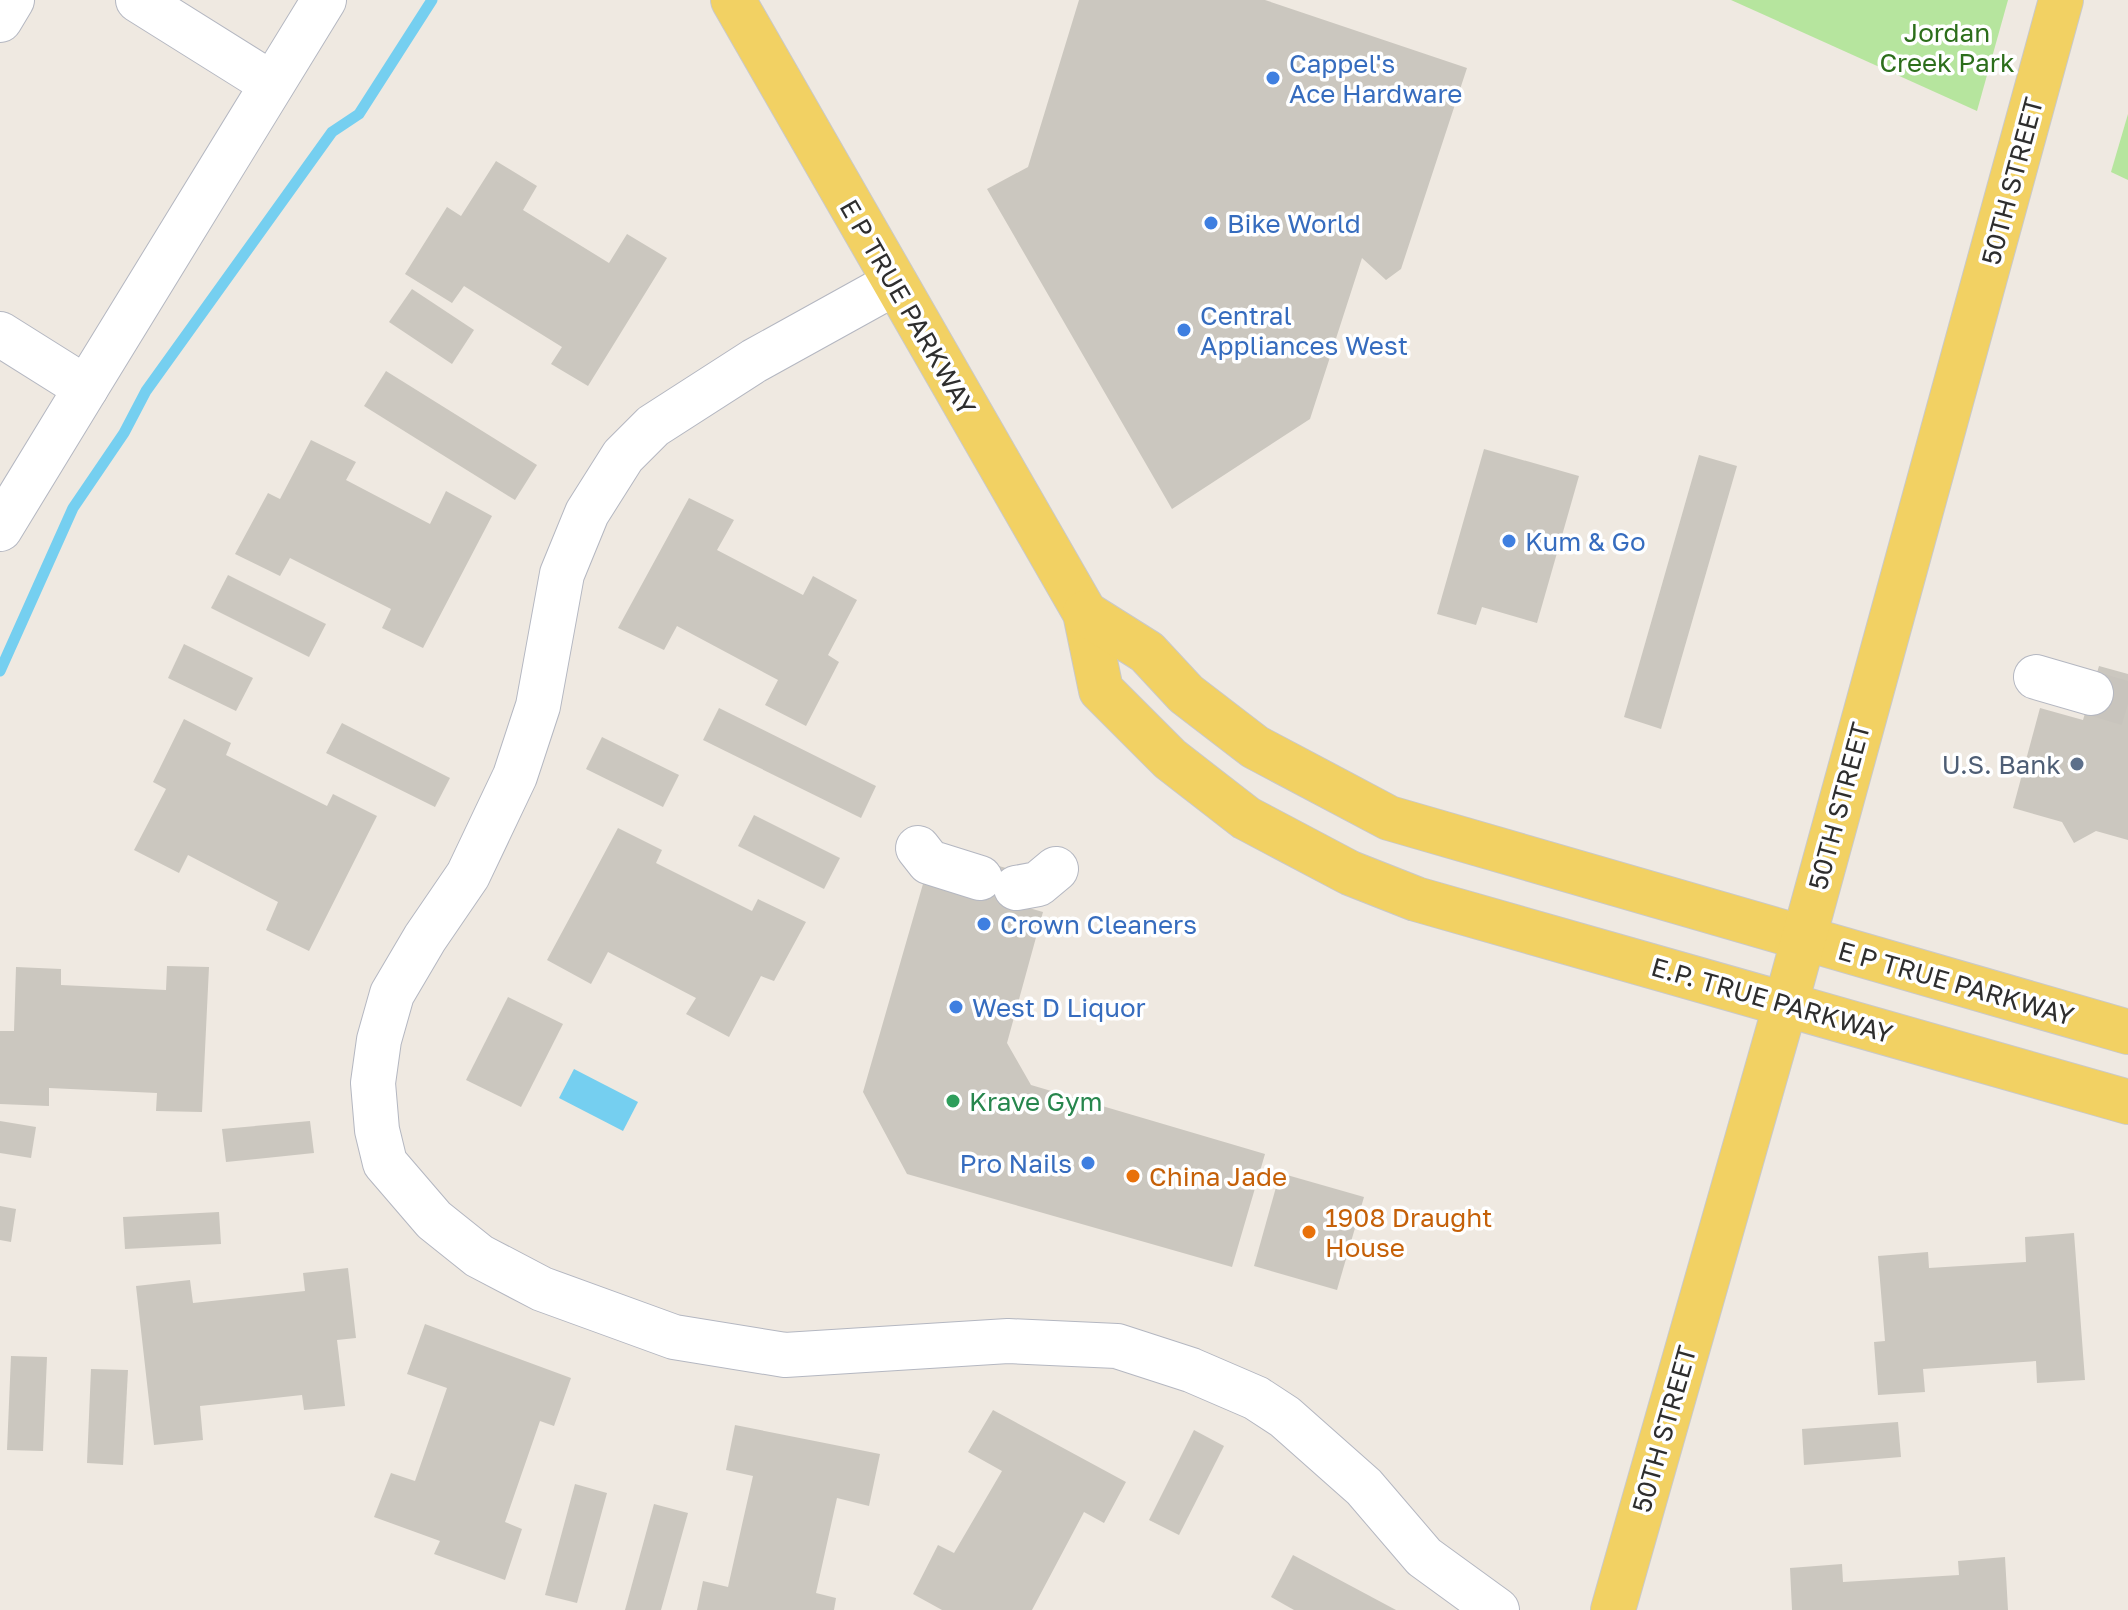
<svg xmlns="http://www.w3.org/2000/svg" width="2128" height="1610" viewBox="0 0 2128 1610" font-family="'Golos Text',sans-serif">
<rect width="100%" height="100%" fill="#efe9e1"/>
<g fill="#b6e59e">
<path d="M1731,0H2008L1977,111Z"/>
<path d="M2128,114V180L2111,172Z"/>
</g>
<path fill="#75cff0" d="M574,1069L638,1102L623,1131L559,1098Z"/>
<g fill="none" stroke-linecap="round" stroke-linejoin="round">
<path stroke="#75cff0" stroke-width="11" d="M0,671L73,508L124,433L146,391L332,132L359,114L432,0"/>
</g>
<g fill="#cbc7bf">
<path d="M1079,0H1265L1467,68L1401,269L1386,280L1362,258L1310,419L1172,509L987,189L1028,167Z"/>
<path d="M496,161L537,186L523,210L609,263L627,234L667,258L588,386L551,364L562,347L464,286L452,303L405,274L447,207L461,216Z"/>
<path d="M412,289L474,330L452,364L389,322Z"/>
<path d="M386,371L537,465L515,500L364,406Z"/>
<path d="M311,440L356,462L346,480L430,524L446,491L492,516L423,648L382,628L391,609L290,558L280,576L235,554L268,493L280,499Z"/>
<path d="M1484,449L1579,476L1537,623L1482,607L1476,625L1437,614Z"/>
<path d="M1699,455L1737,466L1661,729L1624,717Z"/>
<path d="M689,498L734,520L717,550L803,595L813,576L857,600L828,655L839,662L806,726L765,705L778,680L677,626L664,650L618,628Z"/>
<path d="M228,575L326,624L309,657L211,608Z"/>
<path d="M184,644L253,678L236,711L168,678Z"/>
<path d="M2099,666L2128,674V840L2096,831L2074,843L2062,822L2013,808L2040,708L2083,720Z"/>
<path d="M719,708L876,786L861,818L703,740Z"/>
<path d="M184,719L231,743L226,755L327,806L333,794L377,816L309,951L266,930L278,902L188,855L179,873L134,850L166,789L153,782Z"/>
<path d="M342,723L450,778L435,807L326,753Z"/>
<path d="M602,737L679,775L663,807L586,769Z"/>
<path d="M754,815L840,858L824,889L738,846Z"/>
<path d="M618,828L662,850L656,863L752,911L758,899L806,922L774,981L761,976L729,1037L686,1014L696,998L608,952L591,984L547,960Z"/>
<path d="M984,862L1021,872L1012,903L1043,912L1007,1043L1031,1085L1265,1154L1232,1267L907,1174L863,1092L925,877Z"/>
<path d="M167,966L209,967L202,1112L156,1111L157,1093L49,1088V1106L0,1104V1031H14L16,967L61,969V985L166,990Z"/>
<path d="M508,997L563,1024L521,1107L466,1080Z"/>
<path d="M0,1121L36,1127L31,1158L0,1153Z"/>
<path d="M310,1121L314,1153L226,1162L222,1129Z"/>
<path d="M1280,1173L1364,1197L1337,1290L1254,1266Z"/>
<path d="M0,1206L16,1209L11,1242L0,1240Z"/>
<path d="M219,1212L221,1244L125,1249L123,1217Z"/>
<path d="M2074,1233L2085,1380L2037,1383L2036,1361L1923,1369L1925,1392L1878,1395L1874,1342L1885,1341L1878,1256L1928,1252L1929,1268L2026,1262L2025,1237Z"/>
<path d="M348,1268L356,1338L337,1340L345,1406L304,1410L302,1395L200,1406L203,1440L154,1445L136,1286L190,1280L193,1303L305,1291L303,1273Z"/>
<path d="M425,1324L571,1378L554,1426L540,1421L505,1522L522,1529L505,1580L434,1554L440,1541L374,1517L391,1473L415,1481L447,1388L407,1374Z"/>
<path d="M11,1356L47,1357L43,1451L7,1450Z"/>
<path d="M91,1369L128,1370L123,1465L87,1463Z"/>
<path d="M993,1410L1126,1482L1104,1523L1084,1512L1032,1610H942L913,1594L938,1545L954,1553L1002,1471L968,1452Z"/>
<path d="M1898,1422L1901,1457L1804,1465L1802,1429Z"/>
<path d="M735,1425L880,1454L869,1506L837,1498L816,1593L836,1598L834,1610H697L703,1581L728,1587L753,1476L726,1470Z"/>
<path d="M1194,1430L1224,1446L1179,1535L1149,1520Z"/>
<path d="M575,1484L607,1493L577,1603L545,1595Z"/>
<path d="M654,1504L688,1513L661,1610H625Z"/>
<path d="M1293,1555L1396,1610H1294L1271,1597Z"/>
<path d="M2005,1557L2008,1610H1792L1790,1568L1842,1564L1843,1582L1959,1575L1958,1561Z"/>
</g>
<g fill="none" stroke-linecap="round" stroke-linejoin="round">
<path stroke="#c8c4bd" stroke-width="44" stroke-dasharray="44 22" stroke-linecap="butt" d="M2091,693L2128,704"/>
<defs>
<g id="minor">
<path d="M138,0L272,84"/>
<path d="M0,20L12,0"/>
<path d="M895,283L754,361L653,426L623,456L587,513L562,574L538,706L515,776L468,875L425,938L392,994L379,1040L373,1083L377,1130L385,1163L434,1220L479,1256L542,1289L674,1337L785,1355L1008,1341L1117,1346L1191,1370L1256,1398L1285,1417L1364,1487L1424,1557L1497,1610"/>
<path d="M0,334L86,388L324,0"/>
<path d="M0,529L86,388"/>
<path d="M2036,677L2091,693"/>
<path d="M918,848L929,862L980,878"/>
<path d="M1016,888L1038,884L1056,869"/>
</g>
<g id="major">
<path d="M733,0L1085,613L1101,690L1170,759L1246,818L1350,873L1416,899L2128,1102"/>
<path d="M1085,613L1147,652L1186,694L1255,747L1389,818L2128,1032"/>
<path d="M1613,1610L1786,1003L2061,0"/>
</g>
</defs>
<use href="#minor" stroke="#b4b7c1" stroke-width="46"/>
<use href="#major" stroke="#c9c9c9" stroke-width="46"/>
<use href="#minor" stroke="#fff" stroke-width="44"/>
<use href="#major" stroke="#f2d163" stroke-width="44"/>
</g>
<g fill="#3f7fe0" stroke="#fff" stroke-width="3">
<circle cx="1273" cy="78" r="8"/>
<circle cx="1211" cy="223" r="8"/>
<circle cx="1184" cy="330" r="8"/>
<circle cx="1509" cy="541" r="8"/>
<circle cx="984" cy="924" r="8"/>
<circle cx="956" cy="1007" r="8"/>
<circle cx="1088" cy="1163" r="8"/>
</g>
<circle fill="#5c6f8a" stroke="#fff" stroke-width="3" cx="2077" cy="764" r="8"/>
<circle fill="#2e9e5b" stroke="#fff" stroke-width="3" cx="953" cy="1101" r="8"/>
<g fill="#e8710a" stroke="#fff" stroke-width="3">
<circle cx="1133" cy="1176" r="8"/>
<circle cx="1309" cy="1232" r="8"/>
</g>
<g text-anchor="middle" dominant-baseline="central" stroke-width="7" stroke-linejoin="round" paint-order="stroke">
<g font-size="26" fill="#2c6e1b" stroke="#fff">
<text x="1947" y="32">Jordan<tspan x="1947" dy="30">Creek Park</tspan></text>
</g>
<g font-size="26" fill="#366cbe" stroke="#fff" text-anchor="start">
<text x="1289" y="63">Cappel's<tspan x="1289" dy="30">Ace Hardware</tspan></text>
<text x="1227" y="223">Bike World</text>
<text x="1200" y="315">Central<tspan x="1200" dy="30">Appliances West</tspan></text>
<text x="1525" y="541">Kum &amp; Go</text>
<text x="1000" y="924">Crown Cleaners</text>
<text x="972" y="1007">West D Liquor</text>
<text x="1072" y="1163" text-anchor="end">Pro Nails</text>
</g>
<g font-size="26" fill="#2e2e2e" stroke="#fff">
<text transform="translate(2012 181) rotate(-75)">50TH STREET</text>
<text transform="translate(908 307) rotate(60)">E P TRUE PARKWAY</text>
<text transform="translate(1839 806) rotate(-75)">50TH STREET</text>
<text transform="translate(1956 983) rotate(16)">E P TRUE PARKWAY</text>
<text transform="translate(1772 1000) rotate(16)">E.P. TRUE PARKWAY</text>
<text transform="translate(1664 1429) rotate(-74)">50TH STREET</text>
</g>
<g font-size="26" fill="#4e5e75" stroke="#fff" text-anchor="end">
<text x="2061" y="764">U.S. Bank</text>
</g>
<g font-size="26" fill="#27864d" stroke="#fff" text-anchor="start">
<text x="969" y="1101">Krave Gym</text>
</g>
<g font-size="26" fill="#c56008" stroke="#fff" text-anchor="start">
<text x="1149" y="1176">China Jade</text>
<text x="1325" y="1217">1908 Draught<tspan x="1325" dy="30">House</tspan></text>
</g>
</g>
</svg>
